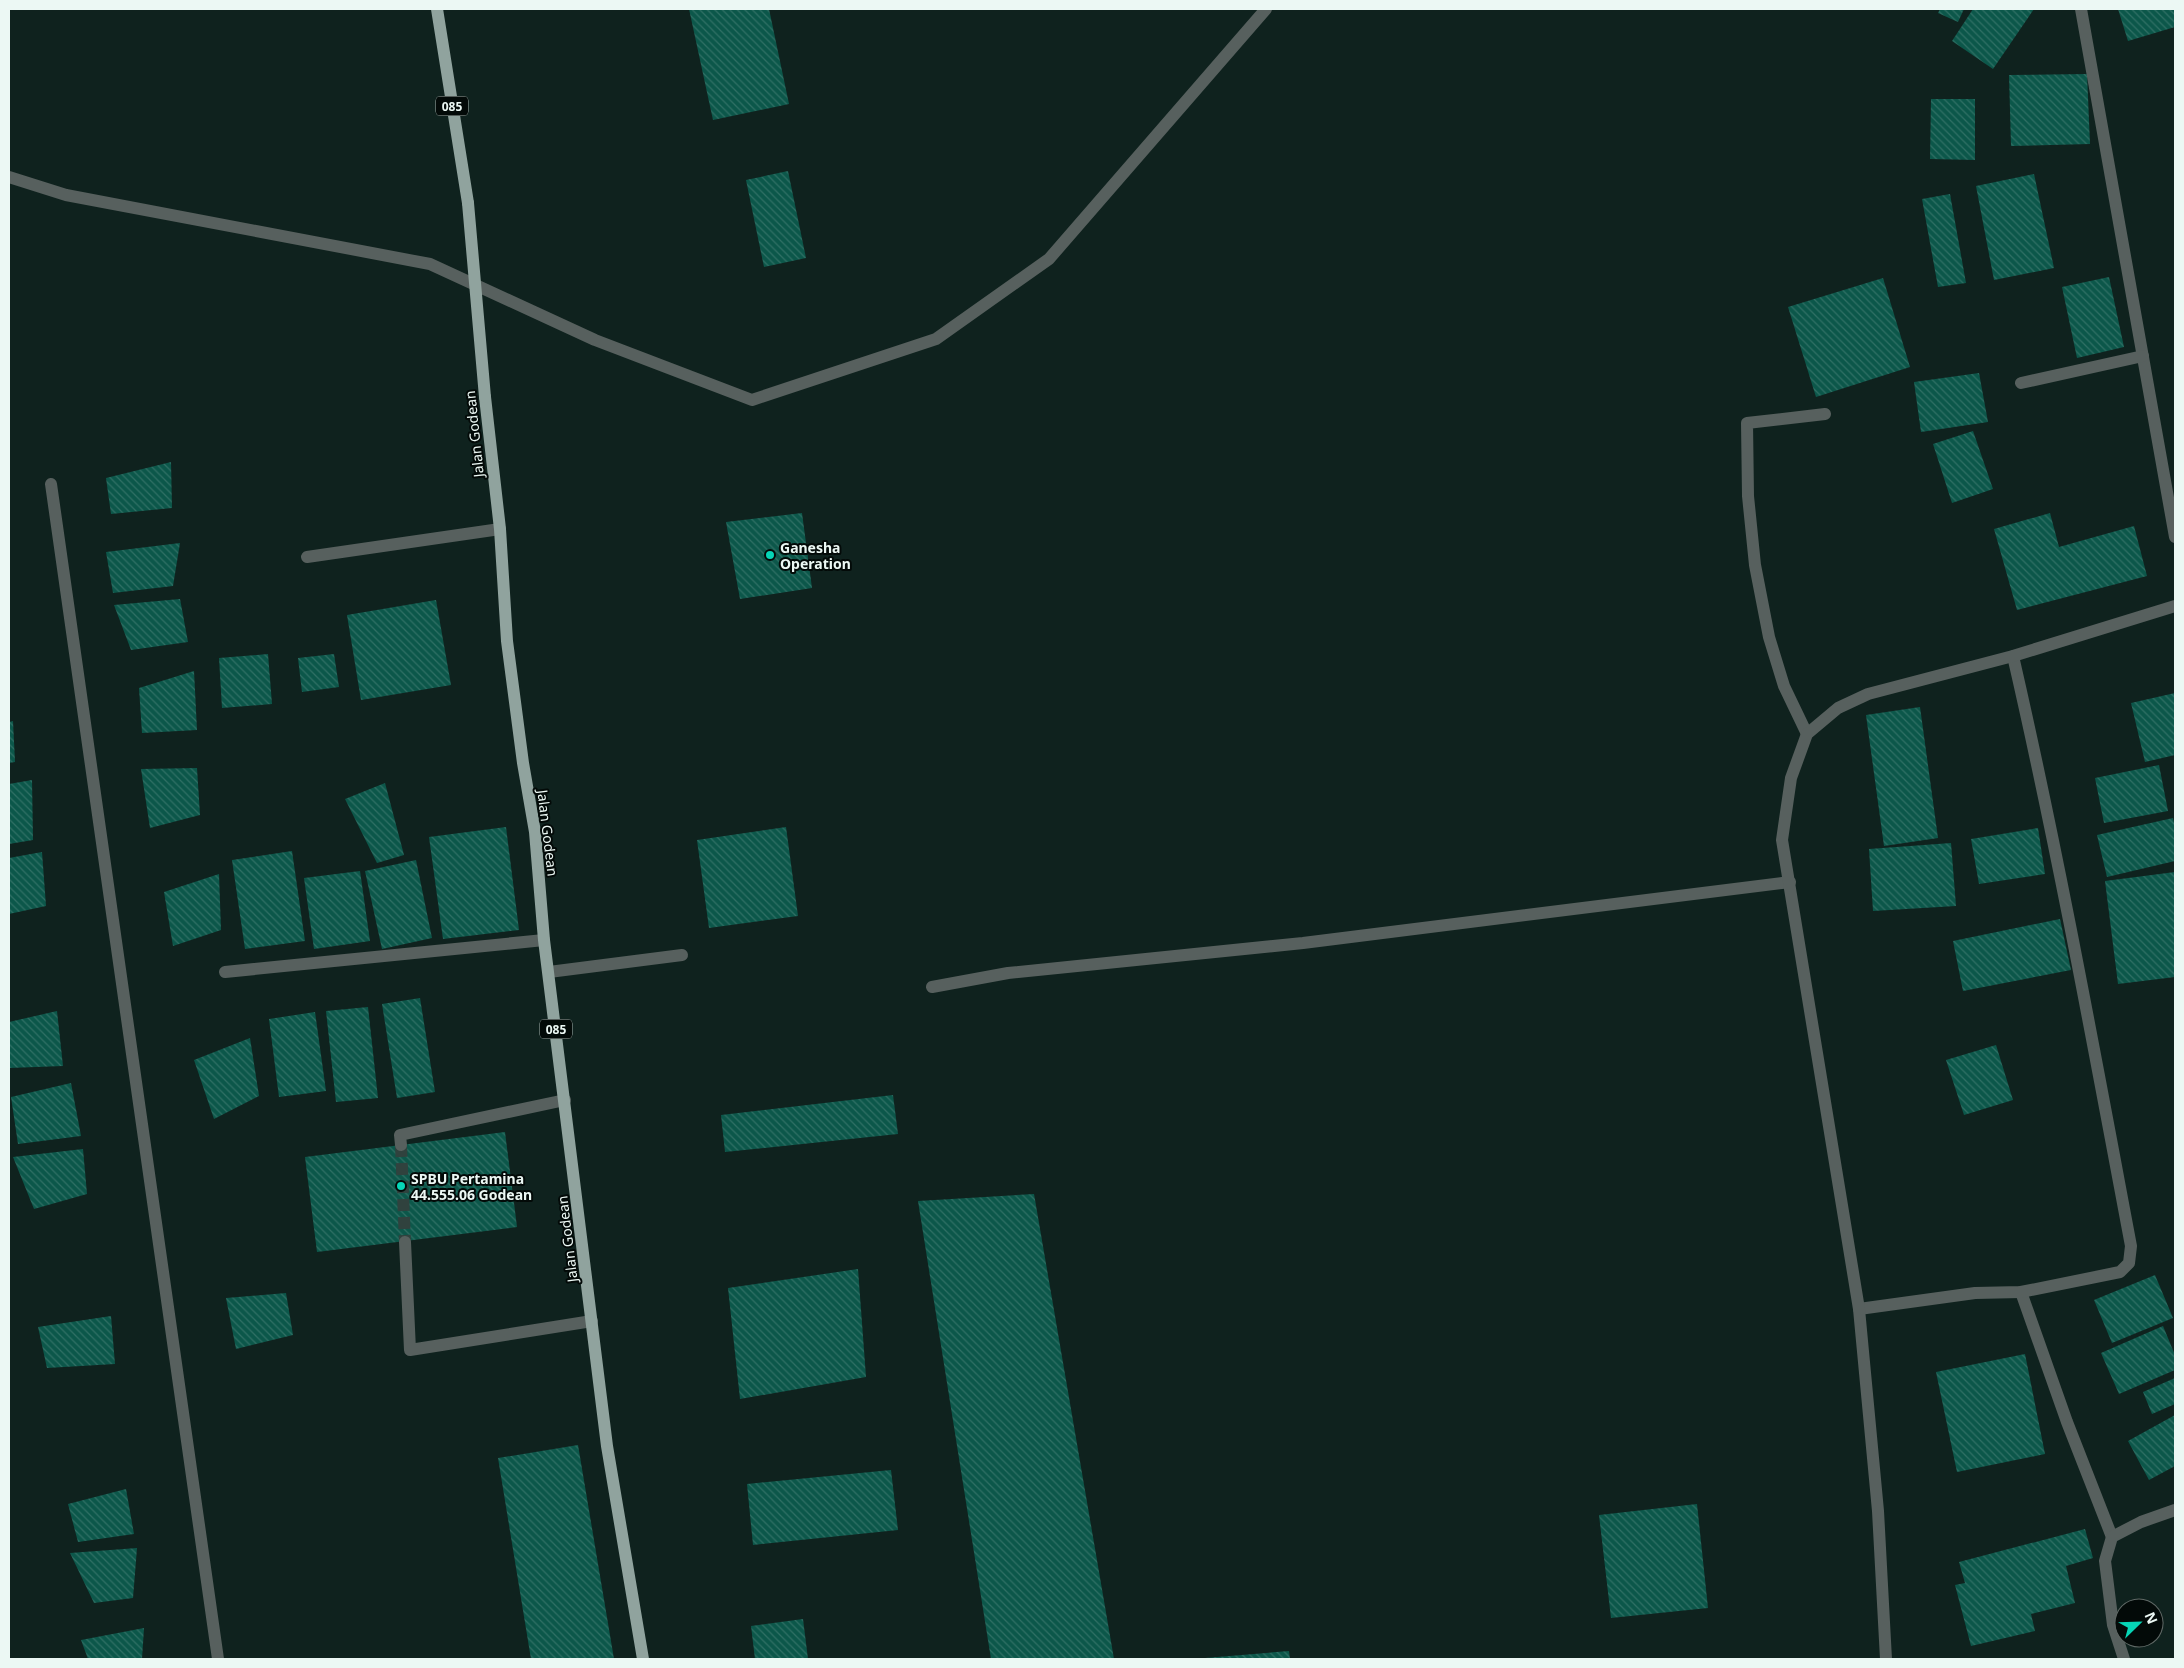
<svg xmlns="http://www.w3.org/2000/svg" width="2184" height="1668" viewBox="0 0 2184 1668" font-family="'Noto Sans',sans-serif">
<defs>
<pattern id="building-back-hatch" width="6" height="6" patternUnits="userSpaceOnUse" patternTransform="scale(1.25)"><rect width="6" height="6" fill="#0c574a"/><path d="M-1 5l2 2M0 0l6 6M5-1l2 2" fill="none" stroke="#307065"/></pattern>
</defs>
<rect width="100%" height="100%" fill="#0f221e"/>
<g fill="url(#building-back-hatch)">
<path d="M689,9H769L789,104L713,120Z"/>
<path d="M1940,9H1964L1958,22L1938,13Z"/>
<path d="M1973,9H2034L1993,69L1952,41Z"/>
<path d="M2118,9H2175V27L2128,41Z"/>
<path d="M2087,74L2090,144L2011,146L2009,75Z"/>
<path d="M1931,99H1975V160L1930,159Z"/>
<path d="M788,171L806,258L764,267L746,180Z"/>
<path d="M2034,174L2054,268L1994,280L1976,186Z"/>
<path d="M1950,194L1966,283L1938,287L1922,199Z"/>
<path d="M2109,277L2124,347L2077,358L2062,287Z"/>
<path d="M1883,278L1910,367L1816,397L1788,307Z"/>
<path d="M1979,373L1988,422L1921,432L1914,382Z"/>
<path d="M1973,431L1993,489L1952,503L1933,444Z"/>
<path d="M171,462L172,508L111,514L106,478Z"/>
<path d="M802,513L812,588L740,599L726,522Z"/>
<path d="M2050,513L2059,547L2134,526L2147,576L2017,610L1994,529Z"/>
<path d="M180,543L173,586L113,593L106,552Z"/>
<path d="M180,599L188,642L131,650L114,605Z"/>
<path d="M436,600L451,685L361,700L347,615Z"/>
<path d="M268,654L272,704L222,708L219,658Z"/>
<path d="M334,654L339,687L302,692L298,658Z"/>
<path d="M194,671L197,730L142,733L139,688Z"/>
<path d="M2175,693V755L2145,762L2131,703Z"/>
<path d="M1920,707L1938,838L1884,846L1866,715Z"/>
<path d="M13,721L15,762L9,763V722Z"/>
<path d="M2159,765L2168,811L2104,823L2095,778Z"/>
<path d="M197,768L200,815L150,828L141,769Z"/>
<path d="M32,780L33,840L9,844V784Z"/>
<path d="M385,783L404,855L377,863L345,799Z"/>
<path d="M2173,818L2175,827V861L2107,877L2097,835Z"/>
<path d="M506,827L519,930L443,939L429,837Z"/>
<path d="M786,827L798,916L709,928L697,840Z"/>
<path d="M2038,828L2045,874L1979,884L1971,839Z"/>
<path d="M1951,843L1956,906L1873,911L1869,849Z"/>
<path d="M292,851L305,941L245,949L232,860Z"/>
<path d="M42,852L46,906L9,914V858Z"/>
<path d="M416,860L432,938L382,949L365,871Z"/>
<path d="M360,871L370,941L314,949L304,878Z"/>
<path d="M2175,872V977L2118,984L2105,881Z"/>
<path d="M219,874L221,930L173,946L164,892Z"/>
<path d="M2060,919L2071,970L1963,991L1953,941Z"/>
<path d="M420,998L435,1092L397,1098L382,1004Z"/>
<path d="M368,1007L378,1098L336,1102L326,1011Z"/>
<path d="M57,1011L63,1066L9,1068V1022Z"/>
<path d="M315,1012L326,1091L279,1097L269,1019Z"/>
<path d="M250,1038L259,1096L214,1119L194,1060Z"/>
<path d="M1996,1045L2013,1100L1964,1115L1946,1060Z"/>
<path d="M71,1083L81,1136L18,1144L11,1097Z"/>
<path d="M893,1095L898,1134L725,1152L721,1115Z"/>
<path d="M505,1132L517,1227L317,1252L305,1157Z"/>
<path d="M83,1149L87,1194L34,1209L13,1157Z"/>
<path d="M1034,1194L1114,1659H991L918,1201Z"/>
<path d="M858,1269L866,1377L740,1399L728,1288Z"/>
<path d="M2155,1275L2173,1318L2112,1343L2094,1300Z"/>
<path d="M286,1293L293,1335L236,1349L226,1298Z"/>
<path d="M111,1316L115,1364L47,1368L38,1327Z"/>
<path d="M2163,1326L2175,1355V1370L2119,1394L2101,1353Z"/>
<path d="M2025,1354L2045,1454L1957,1472L1936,1372Z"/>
<path d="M2175,1378V1404L2152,1414L2143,1392Z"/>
<path d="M2175,1415V1466L2149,1480L2128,1441Z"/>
<path d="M578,1445L614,1659H531L498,1458Z"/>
<path d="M891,1470L898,1530L753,1545L747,1484Z"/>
<path d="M126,1489L134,1534L78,1542L68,1504Z"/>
<path d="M1697,1504L1708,1608L1611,1618L1599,1515Z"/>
<path d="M2085,1529L2093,1558L2066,1566L2075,1603L2031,1614L2035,1631L1971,1646L1955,1585L1965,1583L1959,1562Z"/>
<path d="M137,1548L133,1598L94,1603L70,1553Z"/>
<path d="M803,1619L808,1659H755L751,1626Z"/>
<path d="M144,1628L142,1659H88L81,1640Z"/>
<path d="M1289,1651L1290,1659H1205V1658Z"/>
</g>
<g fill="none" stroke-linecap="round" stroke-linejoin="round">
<path stroke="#30423e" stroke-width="12" stroke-dasharray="12 6" stroke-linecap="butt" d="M401,1145L405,1242"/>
<g stroke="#57605e" stroke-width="12">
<path d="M2081,9L2175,537"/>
<path d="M9,177L66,195L430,264L595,340L752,400L936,339L1049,259L1266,9"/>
<path d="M2021,383L2143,356"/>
<path d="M51,484L218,1659"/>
<path d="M307,557L500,529"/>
<path d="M1807,734L1784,686L1769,637L1755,565L1748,496L1747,423L1825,414"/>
<path d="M225,972L544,940"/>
<path d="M549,972L682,955"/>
<path d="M932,987L1008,973L1303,943L1790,882"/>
<path d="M401,1145L400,1135L565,1100"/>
<path d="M405,1242L410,1350L592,1321"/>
<path d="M2021,1292L2067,1422L2112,1537"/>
<path d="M1859,1309L1975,1293L2021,1292L2120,1272L2129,1263L2131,1246C2094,1049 2058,852 2013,656"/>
<path d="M1886,1659L1878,1511L1859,1309L1782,840L1791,778L1807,734L1838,708L1868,694L2013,656L2175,606"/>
<path d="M2124,1659L2113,1625L2105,1561L2112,1537L2141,1522L2175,1510"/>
</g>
<g stroke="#90a39e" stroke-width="12">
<path d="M437,9L468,203"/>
<path d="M485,397L500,529L507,641L523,763L535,832L544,940L607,1446L643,1659"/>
</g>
<path stroke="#90a39e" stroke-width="12" d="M468,203L485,397"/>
</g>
<g fill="#06d5b6" stroke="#030a08" stroke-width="2">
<circle cx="770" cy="555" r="5"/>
<circle cx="401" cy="1186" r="5"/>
</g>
<g text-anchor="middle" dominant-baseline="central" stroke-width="4" stroke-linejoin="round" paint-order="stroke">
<g fill="#030a08" stroke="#a6b1ad" stroke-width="1">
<rect x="436" y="96.5" width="32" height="19" rx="4"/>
<rect x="540" y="1019.5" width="32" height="19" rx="4"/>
</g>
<g font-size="12" font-weight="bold" fill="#ecf8f4">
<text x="452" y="106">085</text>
<text x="556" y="1029">085</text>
</g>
<g font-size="14" fill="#ecf8f4" stroke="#030a08">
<text transform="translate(474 434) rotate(-96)">Jalan Godean</text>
<text transform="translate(548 833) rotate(83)">Jalan Godean</text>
<text transform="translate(567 1239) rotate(-97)">Jalan Godean</text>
</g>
<g font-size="14" font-weight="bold" fill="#ecf8f4" stroke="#030a08" text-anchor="start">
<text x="780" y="547">Ganesha<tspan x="780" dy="16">Operation</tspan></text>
<text x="411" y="1178">SPBU Pertamina<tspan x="411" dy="16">44.555.06 Godean</tspan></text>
</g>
</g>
<rect width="2184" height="1668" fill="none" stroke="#ecf8f4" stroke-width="20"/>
<g transform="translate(2139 1623) rotate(67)"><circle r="24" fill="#030a08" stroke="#606966"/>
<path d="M0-4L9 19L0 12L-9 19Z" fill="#06d5b6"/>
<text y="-8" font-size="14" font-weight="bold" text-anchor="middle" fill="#ecf8f4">N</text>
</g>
</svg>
